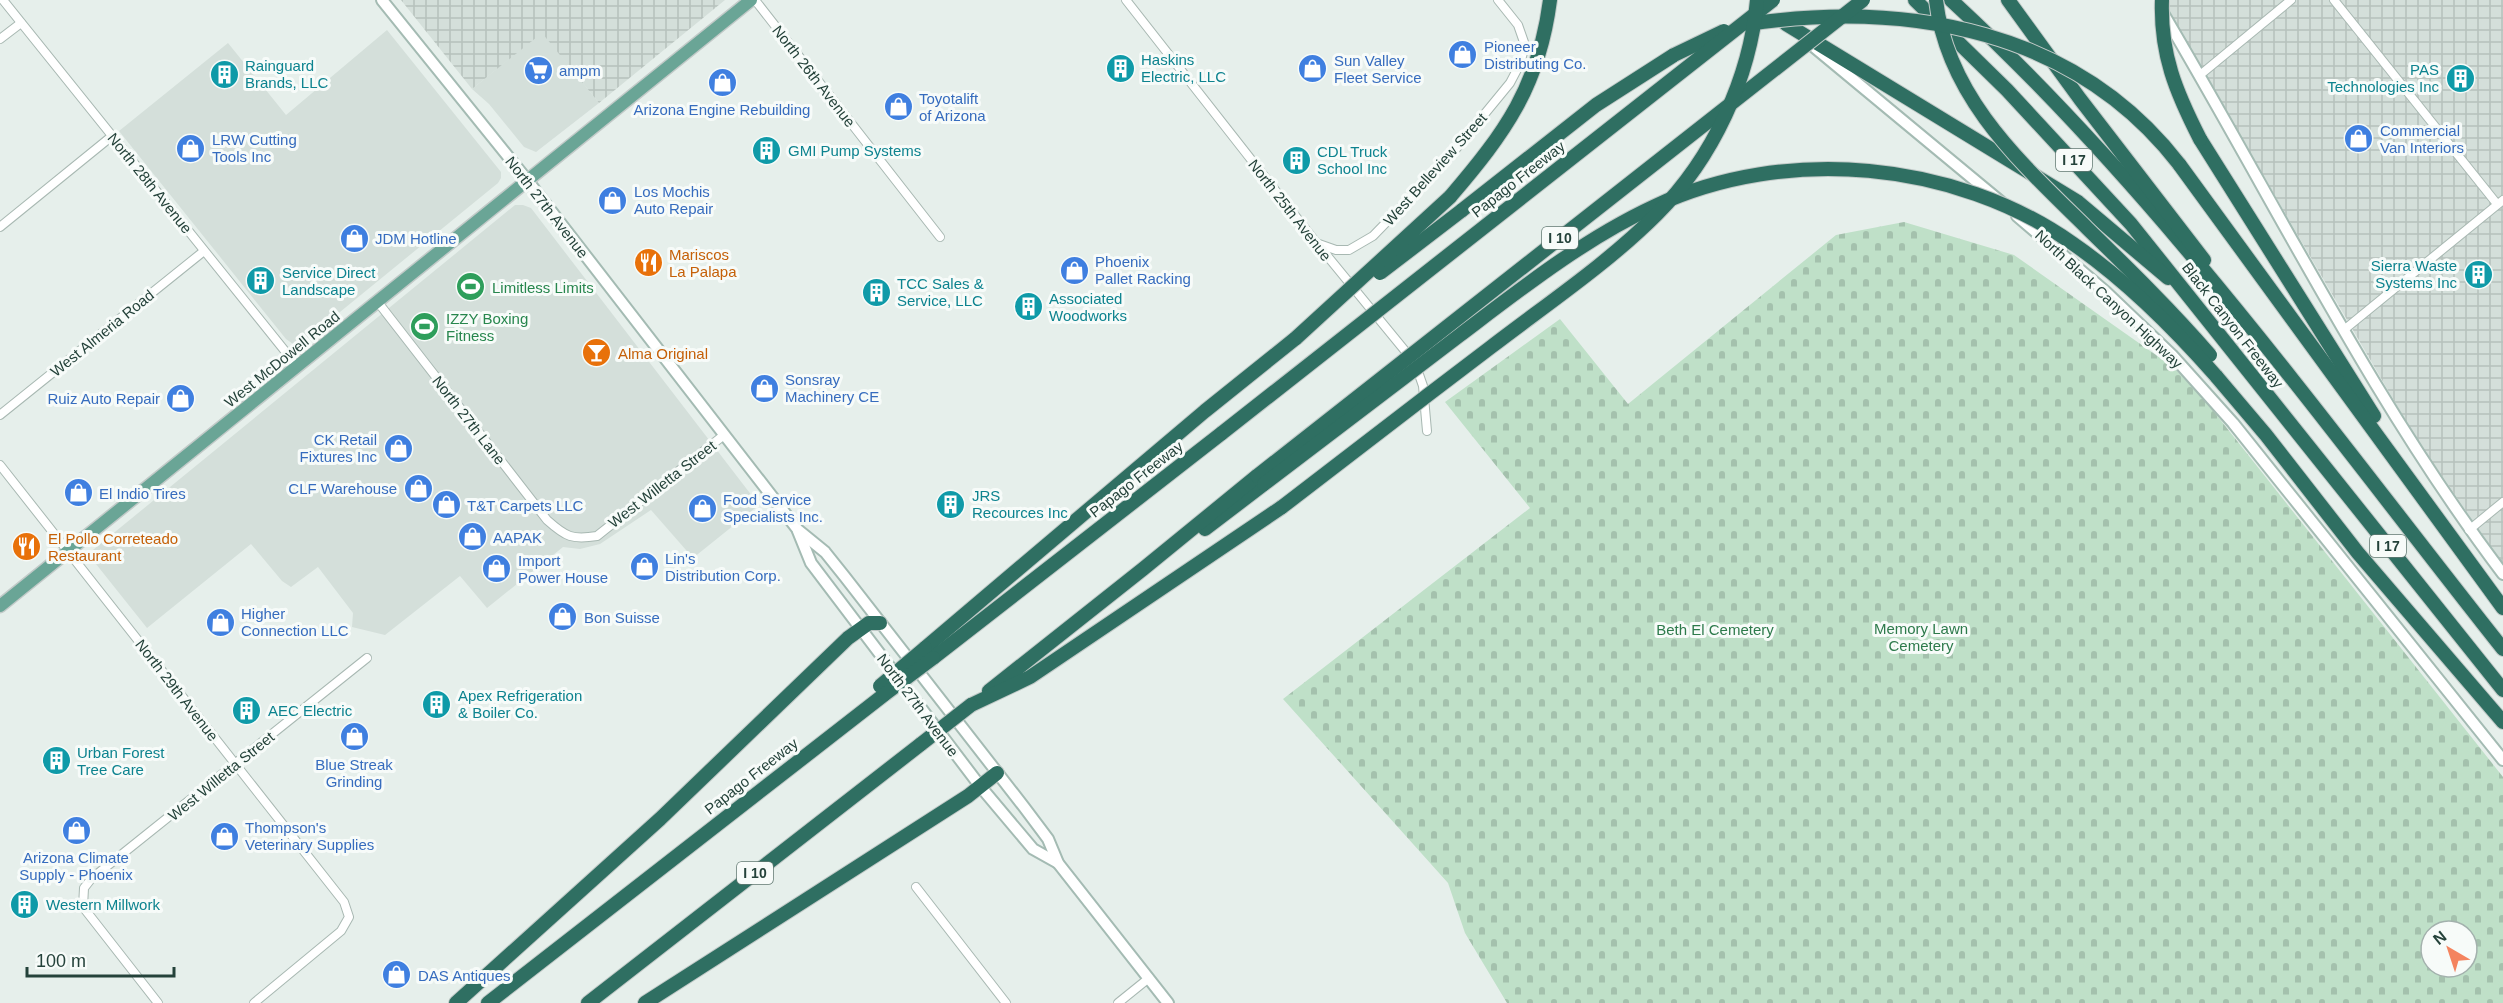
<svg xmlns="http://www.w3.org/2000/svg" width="2503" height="1003" viewBox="0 0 2503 1003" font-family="Arial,sans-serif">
<defs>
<pattern id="industrial-grid" width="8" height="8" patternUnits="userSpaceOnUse" patternTransform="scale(1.5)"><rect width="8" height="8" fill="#d4dfda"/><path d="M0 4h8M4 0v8" fill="none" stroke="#b6c1bc"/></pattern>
<pattern id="cemetery-stones" width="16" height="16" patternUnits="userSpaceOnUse" patternTransform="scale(1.5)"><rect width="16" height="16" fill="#bfe0c8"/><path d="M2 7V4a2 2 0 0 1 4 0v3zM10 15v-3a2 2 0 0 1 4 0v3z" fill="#a4c1ad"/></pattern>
</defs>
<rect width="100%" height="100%" fill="#e6efeb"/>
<g fill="#d4dfda">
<path d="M387,30L501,172V178L498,183L302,343L293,344L286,339L119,131L228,43L286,115Z"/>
<path d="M542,32L599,103L536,152L524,147L489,104L472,89Z"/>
<path d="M515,205H523L531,208L759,505L693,558L651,510L600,544L580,549L563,547L487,608L460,576L385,635L352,627L353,613L318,567L291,587L282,581L251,544L147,628L88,554Z"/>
</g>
<g fill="url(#industrial-grid)">
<path d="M401,0H725L599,103L542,33L472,89Z"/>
<path d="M2161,0H2503V565L2414,435Z"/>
</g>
<path fill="url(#cemetery-stones)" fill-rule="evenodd" d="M1904,222L2014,255L2173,367L2207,403L2503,777V1003H1507L1465,933L1448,883L1283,699L1530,508L1445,402L1560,319L1628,404L1836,235ZM2431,931H2467V967H2431Z"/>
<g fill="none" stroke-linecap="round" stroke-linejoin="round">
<defs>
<g id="minor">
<path d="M3,0L297,366"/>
<path d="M755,0L940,237"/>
<path d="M1126,0L1315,241L1415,363L1423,386L1427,431"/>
<path d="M2334,0L2497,204"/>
<path d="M0,39L21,23"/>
<path d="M2200,75L2291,0"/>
<path d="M0,227L112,136"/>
<path d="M1319,244L1336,250H1349L1373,236L1446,161L1510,83L1520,64L1525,45L1518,25L1498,0"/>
<path d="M377,301L547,520C566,537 572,540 597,536L724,435"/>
<path d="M2345,329L2503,200"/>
<path d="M0,415L204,251"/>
<path d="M0,465L344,902L349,917L341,931L254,1003"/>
<path d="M2469,530L2503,502"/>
<path d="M916,887L1006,1003"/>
<path d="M158,1003L83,907L84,888L91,879L367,658"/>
<path d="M1118,1003L1149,978"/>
</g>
<g id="secondary">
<path d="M382,0L527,180L798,530L825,552L845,577L1024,807L1048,839L1058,863L1168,1003"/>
<path d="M2163,13C2274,200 2372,401 2503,574"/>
<path d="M1814,47L2001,202"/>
<path d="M2017,216L2106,292L2172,355L2233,423L2503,760"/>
<path d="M798,531L811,563L980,786L1033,849L1058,863"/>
</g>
<path id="primary" d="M0,606L751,0"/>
<g id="motorway">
<path d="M1915,0L2007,90L2131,224L2503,690"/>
<path d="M1951,0C2161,193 2327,427 2503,649"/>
<path d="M2008,0L2080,99L2204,260"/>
<path d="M1786,24L2078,202L2168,278"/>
<path d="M2200,139L2374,416"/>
<path d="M2179,164L2503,608"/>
<path d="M1450,197C1505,133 1539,86 1550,0"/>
<path d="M1461,211L1596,105L1674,55"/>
<path d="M2216,376L2266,435L2358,553L2503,722"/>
<path d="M1205,529L1264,484"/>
<path d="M925,648L1205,411L1296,338"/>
<path d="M933,658L1222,433"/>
<path d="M989,691L1143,569L1257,476"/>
<path d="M971,705L1030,677L1282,507"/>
<path d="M456,1003L660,819L848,638L869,623H880"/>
<path d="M488,1003L885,694"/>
<path d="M588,1003L921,744"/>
<path d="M645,1003L968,796L997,773"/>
</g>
</defs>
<use href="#minor" stroke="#a8b8b2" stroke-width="10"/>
<use href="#secondary" stroke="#a4bbb3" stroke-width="14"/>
<use href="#primary" stroke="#c2cac8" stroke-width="15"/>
<use href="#motorway" stroke="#c2cac8" stroke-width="16"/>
<use href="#minor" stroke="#fff" stroke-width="8"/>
<use href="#secondary" stroke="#fff" stroke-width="10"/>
<use href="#primary" stroke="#6aa596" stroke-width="12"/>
<use href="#motorway" stroke="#2f6f62" stroke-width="14"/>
<defs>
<g id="motorway-bridge">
<path d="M1936,0C1947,97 2021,163 2086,227C2129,269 2171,310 2210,355"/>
<path d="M2162,0C2160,54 2176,92 2200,139"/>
<path d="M1748,24C1910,0 2076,31 2179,164"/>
<path d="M1674,55L1724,31"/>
<path d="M1380,273L1461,211"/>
<path d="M1296,338L1450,197"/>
<path d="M1222,433L1773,0"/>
<path d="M1257,476L1863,0"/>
<path d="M1264,484C1329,435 1394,385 1460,335C1522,288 1584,239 1655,206C1786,145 1955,161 2072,243C2126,280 2173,327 2216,376"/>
<path d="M1282,507C1351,454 1421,400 1491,347C1547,304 1607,264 1657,214C1713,158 1750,78 1757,0"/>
<path d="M880,686L925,648"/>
<path d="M885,694L933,658"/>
<path d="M921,744L971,705"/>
</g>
</defs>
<use href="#motorway-bridge" stroke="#c2cac8" stroke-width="16" stroke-linecap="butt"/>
<use href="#motorway-bridge" stroke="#2f6f62" stroke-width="14"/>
</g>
<defs>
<symbol id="shop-disc" viewBox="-11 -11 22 22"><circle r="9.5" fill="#3f7fe0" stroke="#f7fbf9"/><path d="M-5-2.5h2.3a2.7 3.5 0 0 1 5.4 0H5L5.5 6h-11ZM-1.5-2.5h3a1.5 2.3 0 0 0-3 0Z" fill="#fff"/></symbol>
<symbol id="building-disc" viewBox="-11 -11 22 22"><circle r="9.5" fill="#0f9aa8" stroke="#f7fbf9"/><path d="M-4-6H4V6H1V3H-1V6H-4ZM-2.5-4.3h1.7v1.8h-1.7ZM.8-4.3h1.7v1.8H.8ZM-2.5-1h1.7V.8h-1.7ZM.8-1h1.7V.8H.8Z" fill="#fff"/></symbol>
<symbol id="supermarket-disc" viewBox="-11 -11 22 22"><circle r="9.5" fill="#3f7fe0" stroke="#f7fbf9"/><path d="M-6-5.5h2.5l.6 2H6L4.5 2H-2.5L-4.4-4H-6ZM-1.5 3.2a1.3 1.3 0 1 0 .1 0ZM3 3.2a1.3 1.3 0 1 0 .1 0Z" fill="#fff"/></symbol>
<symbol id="restaurant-disc" viewBox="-11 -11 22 22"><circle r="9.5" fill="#e8710a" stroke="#f7fbf9"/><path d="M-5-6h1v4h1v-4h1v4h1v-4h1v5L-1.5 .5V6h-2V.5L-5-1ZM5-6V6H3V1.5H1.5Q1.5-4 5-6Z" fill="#fff"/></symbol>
<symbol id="stadium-disc" viewBox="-11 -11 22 22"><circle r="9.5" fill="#2e9e5b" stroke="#f7fbf9"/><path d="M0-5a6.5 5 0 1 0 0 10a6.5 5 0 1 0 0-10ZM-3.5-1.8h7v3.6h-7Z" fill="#fff"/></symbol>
<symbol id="bar-disc" viewBox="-11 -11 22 22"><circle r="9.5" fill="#e8710a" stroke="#f7fbf9"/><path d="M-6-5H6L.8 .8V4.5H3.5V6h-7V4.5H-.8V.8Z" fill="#fff"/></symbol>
</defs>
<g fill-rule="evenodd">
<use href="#shop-disc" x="1446" y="38" width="33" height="33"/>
<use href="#building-disc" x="1104" y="52" width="33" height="33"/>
<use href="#shop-disc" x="1296" y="52" width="33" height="33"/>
<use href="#supermarket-disc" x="522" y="54" width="33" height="33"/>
<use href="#building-disc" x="208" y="58" width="33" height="33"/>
<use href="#building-disc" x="2444" y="62" width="33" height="33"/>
<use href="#shop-disc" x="706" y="66" width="33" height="33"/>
<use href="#shop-disc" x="882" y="90" width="33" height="33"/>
<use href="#shop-disc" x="2342" y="122" width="33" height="33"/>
<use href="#shop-disc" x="174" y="132" width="33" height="33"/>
<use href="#building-disc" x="750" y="134" width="33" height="33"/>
<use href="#building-disc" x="1280" y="144" width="33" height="33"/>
<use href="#shop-disc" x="596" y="184" width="33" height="33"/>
<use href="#shop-disc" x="338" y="222" width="33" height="33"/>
<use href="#restaurant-disc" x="632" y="246" width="33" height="33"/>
<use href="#shop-disc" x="1058" y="254" width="33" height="33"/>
<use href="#building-disc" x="2462" y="258" width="33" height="33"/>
<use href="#building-disc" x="244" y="264" width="33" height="33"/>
<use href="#stadium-disc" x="454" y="270" width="33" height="33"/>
<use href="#building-disc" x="860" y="276" width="33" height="33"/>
<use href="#building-disc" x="1012" y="290" width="33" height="33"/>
<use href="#stadium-disc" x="408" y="310" width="33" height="33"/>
<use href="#bar-disc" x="580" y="336" width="33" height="33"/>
<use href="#shop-disc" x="748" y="372" width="33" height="33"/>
<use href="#shop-disc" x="164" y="382" width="33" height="33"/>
<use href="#shop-disc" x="382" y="432" width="33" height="33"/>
<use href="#shop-disc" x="402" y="472" width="33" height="33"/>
<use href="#shop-disc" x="62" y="476" width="33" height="33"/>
<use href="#building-disc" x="934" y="488" width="33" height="33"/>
<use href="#shop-disc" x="430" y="488" width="33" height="33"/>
<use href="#shop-disc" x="686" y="492" width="33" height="33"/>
<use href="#shop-disc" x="456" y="520" width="33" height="33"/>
<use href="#restaurant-disc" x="10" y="530" width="33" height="33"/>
<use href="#shop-disc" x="628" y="550" width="33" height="33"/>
<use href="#shop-disc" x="480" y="552" width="33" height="33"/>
<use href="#shop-disc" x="546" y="600" width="33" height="33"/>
<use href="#shop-disc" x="204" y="606" width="33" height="33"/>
<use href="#building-disc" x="420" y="688" width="33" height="33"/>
<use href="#building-disc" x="230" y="694" width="33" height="33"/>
<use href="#shop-disc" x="338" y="720" width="33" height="33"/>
<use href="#building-disc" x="40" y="744" width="33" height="33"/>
<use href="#shop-disc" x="60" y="814" width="33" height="33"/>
<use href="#shop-disc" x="208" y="820" width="33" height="33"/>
<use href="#building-disc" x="8" y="888" width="33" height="33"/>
<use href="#shop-disc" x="380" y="958" width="33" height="33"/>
</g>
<g text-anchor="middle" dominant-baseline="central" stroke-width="6" stroke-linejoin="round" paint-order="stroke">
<g fill="#f7fbf9" stroke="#637a73" stroke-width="1.5">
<rect x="2056" y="149" width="36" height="22" rx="4.5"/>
<rect x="1542" y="227" width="36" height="22" rx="4.5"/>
<rect x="2370" y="535" width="36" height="22" rx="4.5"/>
<rect x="737" y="862" width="36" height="22" rx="4.5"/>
</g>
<g font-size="14" font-weight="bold" fill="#24423a">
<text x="2074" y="160">I 17</text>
<text x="1560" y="238">I 10</text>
<text x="2388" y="546">I 17</text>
<text x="755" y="873">I 10</text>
</g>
<g font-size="15" fill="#366cbe" stroke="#f7fbf9" text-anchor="start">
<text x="1484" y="46">Pioneer<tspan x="1484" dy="17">Distributing Co.</tspan></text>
<text x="1334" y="60">Sun Valley<tspan x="1334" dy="17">Fleet Service</tspan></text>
<text x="559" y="70">ampm</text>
<text x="919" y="98">Toyotalift<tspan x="919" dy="17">of Arizona</tspan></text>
<text x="722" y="109" text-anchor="middle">Arizona Engine Rebuilding</text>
<text x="2380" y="130">Commercial<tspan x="2380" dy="17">Van Interiors</tspan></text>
<text x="212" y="139">LRW Cutting<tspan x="212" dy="17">Tools Inc</tspan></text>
<text x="634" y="191">Los Mochis<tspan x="634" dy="17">Auto Repair</tspan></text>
<text x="375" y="238">JDM Hotline</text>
<text x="1095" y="261">Phoenix<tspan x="1095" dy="17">Pallet Racking</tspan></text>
<text x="785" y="379">Sonsray<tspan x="785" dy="17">Machinery CE</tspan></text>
<text x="160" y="398" text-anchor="end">Ruiz Auto Repair</text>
<text x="377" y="439" text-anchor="end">CK Retail<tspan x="377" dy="17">Fixtures Inc</tspan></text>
<text x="397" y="488" text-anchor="end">CLF Warehouse</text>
<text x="99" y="493">El Indio Tires</text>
<text x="723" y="499">Food Service<tspan x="723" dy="17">Specialists Inc.</tspan></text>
<text x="467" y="505">T&amp;T Carpets LLC</text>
<text x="493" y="537">AAPAK</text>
<text x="665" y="558">Lin's<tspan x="665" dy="17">Distribution Corp.</tspan></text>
<text x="518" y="560">Import<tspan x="518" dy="17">Power House</tspan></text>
<text x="241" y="613">Higher<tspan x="241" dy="17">Connection LLC</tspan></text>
<text x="584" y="617">Bon Suisse</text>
<text x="354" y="764" text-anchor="middle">Blue Streak<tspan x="354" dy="17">Grinding</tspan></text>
<text x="245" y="827">Thompson's<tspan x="245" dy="17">Veterinary Supplies</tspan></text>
<text x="76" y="857" text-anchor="middle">Arizona Climate<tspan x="76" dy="17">Supply - Phoenix</tspan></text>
<text x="418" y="975">DAS Antiques</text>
</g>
<g font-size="15" fill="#0d838f" stroke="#f7fbf9" text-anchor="start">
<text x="1141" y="59">Haskins<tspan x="1141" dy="17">Electric, LLC</tspan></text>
<text x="245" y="65">Rainguard<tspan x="245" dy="17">Brands, LLC</tspan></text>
<text x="2439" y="69" text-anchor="end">PAS<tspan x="2439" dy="17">Technologies Inc</tspan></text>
<text x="788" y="150">GMI Pump Systems</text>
<text x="1317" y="151">CDL Truck<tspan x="1317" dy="17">School Inc</tspan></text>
<text x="2457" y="265" text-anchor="end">Sierra Waste<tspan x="2457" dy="17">Systems Inc</tspan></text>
<text x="282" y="272">Service Direct<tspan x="282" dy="17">Landscape</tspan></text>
<text x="897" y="283">TCC Sales &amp;<tspan x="897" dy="17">Service, LLC</tspan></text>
<text x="1049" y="298">Associated<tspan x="1049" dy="17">Woodworks</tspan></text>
<text x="972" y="495">JRS<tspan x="972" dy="17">Recources Inc</tspan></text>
<text x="458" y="695">Apex Refrigeration<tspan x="458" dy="17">&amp; Boiler Co.</tspan></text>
<text x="268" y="710">AEC Electric</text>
<text x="77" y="752">Urban Forest<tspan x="77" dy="17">Tree Care</tspan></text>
<text x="46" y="904">Western Millwork</text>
</g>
<g font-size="15" fill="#24423a" stroke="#f7fbf9">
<text transform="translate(814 76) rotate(52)">North 26th Avenue</text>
<text transform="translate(1435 169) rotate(-48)">West Belleview Street</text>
<text transform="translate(1518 179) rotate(-38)">Papago Freeway</text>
<text transform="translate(150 183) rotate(51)">North 28th Avenue</text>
<text transform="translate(547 207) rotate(52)">North 27th Avenue</text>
<text transform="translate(1290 210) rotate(52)">North 25th Avenue</text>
<text transform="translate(2109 299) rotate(43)">North Black Canyon Highway</text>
<text transform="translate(2233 325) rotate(52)">Black Canyon Freeway</text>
<text transform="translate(102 333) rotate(-39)">West Almeria Road</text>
<text transform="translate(282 359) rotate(-39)">West McDowell Road</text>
<text transform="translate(469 420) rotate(52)">North 27th Lane</text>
<text transform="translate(1136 479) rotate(-38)">Papago Freeway</text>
<text transform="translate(662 484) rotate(-38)">West Willetta Street</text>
<text transform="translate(177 690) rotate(52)">North 29th Avenue</text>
<text transform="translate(918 705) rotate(53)">North 27th Avenue</text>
<text transform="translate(221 776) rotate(-39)">West Willetta Street</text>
<text transform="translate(751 776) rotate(-38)">Papago Freeway</text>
</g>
<g font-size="15" fill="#c56008" stroke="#f7fbf9" text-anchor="start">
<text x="669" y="254">Mariscos<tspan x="669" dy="17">La Palapa</tspan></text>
<text x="618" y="353">Alma Original</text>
<text x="48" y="538">El Pollo Correteado<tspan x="48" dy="17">Restaurant</tspan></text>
</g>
<g font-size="15" fill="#27864d" stroke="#f7fbf9" text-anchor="start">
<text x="492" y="287">Limitless Limits</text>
<text x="446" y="318">IZZY Boxing<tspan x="446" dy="17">Fitness</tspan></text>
</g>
<g font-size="15" fill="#2d7a4b" stroke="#f7fbf9">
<text x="1921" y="628">Memory Lawn<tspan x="1921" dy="17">Cemetery</tspan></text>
<text x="1715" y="629">Beth El Cemetery</text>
</g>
</g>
<g transform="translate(2449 949) rotate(321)"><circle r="28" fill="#f7fbf9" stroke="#a3b1ad" stroke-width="1.5"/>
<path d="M0-4.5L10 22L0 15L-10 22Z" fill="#f4845f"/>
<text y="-9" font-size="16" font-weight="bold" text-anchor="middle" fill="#24423a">N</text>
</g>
<path d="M27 967v9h147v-9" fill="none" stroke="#24423a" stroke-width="3"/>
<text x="36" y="967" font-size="18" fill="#24423a" stroke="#f7fbf9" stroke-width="4.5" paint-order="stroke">100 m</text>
</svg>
